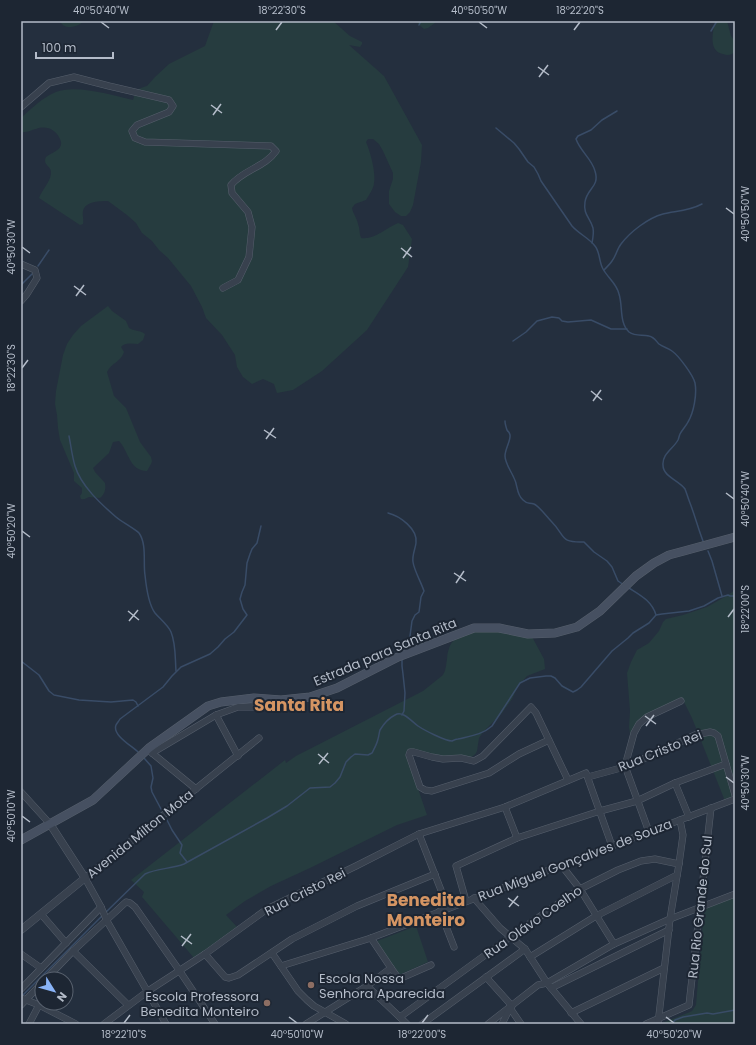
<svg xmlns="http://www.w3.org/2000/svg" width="756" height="1045" viewBox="0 0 756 1045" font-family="Poppins,sans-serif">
<rect width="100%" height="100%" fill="#242f3e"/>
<g fill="#263c3f">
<path d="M60,21H84C78,27 64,31 60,21Z"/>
<path d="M214,21H333L350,36L362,42V44L360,47L349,45L384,76L422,145L421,162L413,205L410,212L406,216H401L395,212L389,204V191L393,179V173L383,151L379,144L373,139H368L366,142C370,151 376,172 374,183C374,188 369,195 366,200L355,204L352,208C353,214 357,218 358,224C360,229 359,233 361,238C375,240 386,228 398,223L403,225L412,239L408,267L367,330L322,371L293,390L277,393L274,384L263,379L252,384L243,377L237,367L235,355L222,335L206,318L202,307L191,286L168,258L159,250L152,241L142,233L136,223L127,215L108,201C101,201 85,201 83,211C82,215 84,219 83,224L80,225L39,198C42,190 50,182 51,174C52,165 42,166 46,157C52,152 65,150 60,139C56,130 47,125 36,129C31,130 27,133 21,132V118C31,109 43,97 56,92C76,84 112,95 133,100C136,90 137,89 147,86L155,77L169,64L205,46Z"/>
<path d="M417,21H435V23L428,28L424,29L418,24Z"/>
<path d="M715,21H727L731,36L735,41V52C731,55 728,56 723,54C708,51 713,32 715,21Z"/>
<path d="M108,306L112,311L126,321L129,328C134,331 140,330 145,334L143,340L138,344C132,344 125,342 121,347L124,352C121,362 111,363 107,372L114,396L126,408L140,442L151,457L152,461L151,464L147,471C129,471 129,451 119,441L113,442L109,453L93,468L95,472L105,483C106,489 105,494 100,498C96,498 93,497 89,497C86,498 85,500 81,499L80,496L82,493V488L74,481V473L60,440L58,428L57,415L55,404L56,391L63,355L67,344L73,335L81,326Z"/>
<path d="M735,590V801L727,806L692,718L682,698L644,723L633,740L631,739L629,727L630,711L627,673L631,662L637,650L649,643L659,631L663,622L666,619L683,615L707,607L728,595Z"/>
<path d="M475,630L530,633L544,659L545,669L527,676L518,686L512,699L502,713L483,732L479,738L477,751C476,753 475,755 473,756C461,764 424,754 411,751L406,753L427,815L397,825L310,868L271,886L245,901L226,915L237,927L194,958L142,897L144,892L131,880L285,760L286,763L296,756L423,691L443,675C446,670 446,665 447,659C449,638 457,637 475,630Z"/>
<path d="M735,897V1024H662V1023L690,1012L692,1011L696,1005L704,909Z"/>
<path d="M416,926L428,962L399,975L377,941Z"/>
</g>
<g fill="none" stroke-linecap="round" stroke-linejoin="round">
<g stroke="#394c67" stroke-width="1.5">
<path d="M419,25L421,21"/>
<path d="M711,31L717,21"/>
<path d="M496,128L514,143L519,149L528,162L534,167L538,174L541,181L572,226C579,234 589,238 595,246C600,252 599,262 603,269C608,278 617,284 619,294C623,306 619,323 629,332C636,337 642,334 649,336C654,337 656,341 659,344C663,347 668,348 672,351C679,356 693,375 695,383C697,394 694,412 688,422C686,426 682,430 680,434C679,436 679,438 678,440C673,449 662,454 663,465C663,477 679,480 685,489C687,494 688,498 690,503C695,516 698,528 703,541"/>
<path d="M592,243C593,238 594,233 593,228C590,217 583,215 585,202C587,188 600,187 595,171C592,159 580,151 576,139L578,136L591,130L602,120L617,111"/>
<path d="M38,266L49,250"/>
<path d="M604,270C607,267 610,264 612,261C616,256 617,249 621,244C630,232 648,218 663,214C676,211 689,211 702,204"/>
<path d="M21,285L32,274"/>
<path d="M513,341L526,332L537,321L552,317L559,318L562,321L568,322L591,320L611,329H627"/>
<path d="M505,421C505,424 506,427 507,430C509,433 509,431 510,435C511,440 505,449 505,456C505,463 511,471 514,478C518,485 516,494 523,500C528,505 529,502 534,504C539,506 547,517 551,521C566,536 559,543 584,542L594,552L607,561L612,567L618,581L624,585"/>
<path d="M69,436C71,446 72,456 75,466C81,486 101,504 116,517C122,522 135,529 139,533C147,544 143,563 145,575C146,585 149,605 155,613C160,619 168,625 171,632C176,644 175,658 176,671"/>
<path d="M388,513C400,516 418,529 416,543C415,550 412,555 413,562C414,570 421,582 424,591L421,597L419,612L415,615L412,621L410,636L403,651"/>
<path d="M708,551L712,561L722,596"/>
<path d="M629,588C640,595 652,601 656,615"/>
<path d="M21,661L39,675L49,691L54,695L79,700L111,702L133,700L136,702L138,706"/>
<path d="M402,715L404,711L405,693L403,674L402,666V660"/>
<path d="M138,752C132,746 112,735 116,725C117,723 119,721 120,719L163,687L172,676L181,667L210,654L218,647L225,639L234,632L247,615L243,609L240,599L242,592L245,585L247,563L250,554L252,549L257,543L261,526"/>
<path d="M144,758L151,766L153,778L151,787L152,792L161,809"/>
<path d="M167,820L172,830L182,845L180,853L187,862"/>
<path d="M105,913L145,874C158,868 171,869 184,864L267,818L287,806L310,788L330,787L335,783L340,777L346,762L351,757L355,754L368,755L372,753C374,749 377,744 378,739C379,736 379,733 380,730C383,725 389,718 395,715C403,710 412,722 418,726C424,730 445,741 452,741C454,740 456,739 458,739C470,736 482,735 492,726L520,683L530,678L546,676H551L555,678L562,686L573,692L577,690L581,687L612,651L628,638L633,633L649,623L656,615L662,614L689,611L704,606L718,598L728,595L730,596H735"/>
<path d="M22,996L103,915"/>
<path d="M672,1024L675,1020L683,1017L707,1013L713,1014L735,1010"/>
</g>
<defs>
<g id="minor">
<path d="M21,107L49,83L74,77L109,86L169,100L173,106L169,112L137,125L132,131L135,138L145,142L271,146L276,151C265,167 243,170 231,185L232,193L248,212L252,227L249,257L238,280L223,288"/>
<path d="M21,264L35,270L37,278L27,294L21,301"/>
<path d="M216,715L238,756"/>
<path d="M549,740L519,754L489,773L432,791L425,790L420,787L409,755L410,752H414L432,757L443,759L461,758L474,761L483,756L531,707L536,713L568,780"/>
<path d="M149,748L152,753L216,715L238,707H276L281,700"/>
<path d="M152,753L196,789"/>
<path d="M588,777L628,766L695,735L710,732L714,733L718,736L735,795"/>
<path d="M675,783L689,817"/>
<path d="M21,792L50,824"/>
<path d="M505,807L517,838"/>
<path d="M649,832L625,766L634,733L639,724L647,717L681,701"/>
<path d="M419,834L448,908"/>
<path d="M562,866L580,889L614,944"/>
<path d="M474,898L500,928L525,949L547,983L581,1024"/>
<path d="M466,901L456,866L517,838L600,811L637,801L675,783L726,764"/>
<path d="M440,911L454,947"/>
<path d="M41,914L66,943"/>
<path d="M73,951L128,1005"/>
<path d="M272,953L298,991L307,1000L314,1006L346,1024"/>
<path d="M21,954L41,968"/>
<path d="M205,954L225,977L229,978L238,975L292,939L357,906L435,874"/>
<path d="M530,957L596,916L677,875"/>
<path d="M281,966L371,938L735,799"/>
<path d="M391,968L399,979L431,965"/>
<path d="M486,977L512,1006"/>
<path d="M46,979L73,951L126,902L130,903L135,907L179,970L215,1024"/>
<path d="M367,986L407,1024"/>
<path d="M551,988L669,930"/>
<path d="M21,989L101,907"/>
<path d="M21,998L39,1005L76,1024"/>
<path d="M21,1005L42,983"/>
<path d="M571,1013L664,968"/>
<path d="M400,1017L510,937L580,889L618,870L641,861L655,859L679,864"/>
<path d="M29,1024L39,1005"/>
<path d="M104,1024L148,991L205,954L267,909L356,866L419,834L505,807L586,773L612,846"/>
<path d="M166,1024L107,921L101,907L85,878L259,738"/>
<path d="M306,1024L367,986L391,968L371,938"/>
<path d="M422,1024L525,949"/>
<path d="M488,1024L538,985L547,983L614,944L670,919L735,894"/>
<path d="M502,1024L510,1008L521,1024"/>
<path d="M646,1024L689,1005L711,808"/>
<path d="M658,1024L670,919L679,864L683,835L680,820"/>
</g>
<path id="tertiary" d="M21,930L85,878L50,824"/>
<path id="secondary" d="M21,840L93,800L149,748L208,706L221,702L254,698L281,700L310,697L337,688L398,657L474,628H499L528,634L555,633L577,627L600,611L636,576L654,563L669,555L684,551L735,537"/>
</defs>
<use href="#minor" stroke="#565f6c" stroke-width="7"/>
<use href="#tertiary" stroke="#565f6c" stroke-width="8"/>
<use href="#secondary" stroke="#565f6c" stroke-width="9"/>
<use href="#minor" stroke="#38414e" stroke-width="6"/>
<use href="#tertiary" stroke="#38414e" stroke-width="7"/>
<use href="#secondary" stroke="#465061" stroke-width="8"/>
</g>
<path fill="none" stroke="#b4bcc9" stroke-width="1.5" d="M101,22L109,28M479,22L487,28M276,30L282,22M574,30L580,22M538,67L549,75M539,77L548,65M211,105L222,113M213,115L221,104M726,208L734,214M22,247L30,253M401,248L412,257M403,258L411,247M74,286L86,295M76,296L84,285M22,368L28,360M591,391L602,400M593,401L601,390M264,430L276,438M266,439L274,428M726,493L734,499M22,531L30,537M454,573L466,581M456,583L464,571M128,611L139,620M728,617L734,609M129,621L138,610M645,716L656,724M646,726L654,715M318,754L329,763M319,764L328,753M726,777L734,783M22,816L30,822M508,898L519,906M509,907L518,896M181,936L192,944M182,946L191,934M289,1017L297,1023M666,1017L674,1023M124,1023L130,1015M422,1023L428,1015"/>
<g fill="#8d6e63" stroke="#1d2633" stroke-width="1.5">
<circle cx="311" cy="985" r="4"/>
<circle cx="267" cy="1003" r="4"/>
</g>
<g text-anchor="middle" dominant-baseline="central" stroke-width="4" stroke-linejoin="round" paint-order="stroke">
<g font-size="13" fill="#b4bcc9" stroke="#1d2633">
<text transform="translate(385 652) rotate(-23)">Estrada para Santa Rita</text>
<text transform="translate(660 751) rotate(-22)">Rua Cristo Rei</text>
<text transform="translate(140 834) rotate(-39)">Avenida Milton Mota</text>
<text transform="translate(575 860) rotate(-21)">Rua Miguel Gonçalves de Souza</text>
<text transform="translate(305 892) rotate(-27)">Rua Cristo Rei</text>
<text transform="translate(700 907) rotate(-84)">Rua Rio Grande do Sul</text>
<text transform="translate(533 922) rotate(-35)">Rua Olávo Coelho</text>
</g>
<g font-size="13" fill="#b4bcc9" stroke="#1d2633" text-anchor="start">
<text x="319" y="978">Escola Nossa<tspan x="319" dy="15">Senhora Aparecida</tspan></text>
<text x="259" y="996" text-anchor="end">Escola Professora<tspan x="259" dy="15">Benedita Monteiro</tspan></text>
</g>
<g font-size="17" font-weight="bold" fill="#d59563" stroke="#1d2633">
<text x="299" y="705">Santa Rita</text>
<text x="426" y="900">Benedita<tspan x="426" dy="20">Monteiro</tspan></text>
</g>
</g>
<rect width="756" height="1045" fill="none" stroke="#1d2633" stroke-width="44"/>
<g transform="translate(54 991) rotate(127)"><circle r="19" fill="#1d2633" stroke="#59626f"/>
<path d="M0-3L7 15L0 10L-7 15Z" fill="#8ab4f8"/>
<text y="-6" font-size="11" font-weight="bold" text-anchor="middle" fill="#b4bcc9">N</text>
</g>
<path d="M36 52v6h77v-6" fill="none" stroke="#b4bcc9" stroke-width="2"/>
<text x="42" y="52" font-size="12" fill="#b4bcc9" stroke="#1d2633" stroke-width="3" paint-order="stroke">100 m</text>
<rect x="22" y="22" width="712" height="1001" fill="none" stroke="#b4bcc9" stroke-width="1.5"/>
<g font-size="10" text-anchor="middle" fill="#b4bcc9">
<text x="101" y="14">40°50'40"W</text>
<text x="282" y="14">18°22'30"S</text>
<text x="479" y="14">40°50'50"W</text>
<text x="580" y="14">18°22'20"S</text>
<text transform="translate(745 214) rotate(-90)" y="4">40°50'50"W</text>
<text transform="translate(11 247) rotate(-90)" y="4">40°50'30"W</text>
<text transform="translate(11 368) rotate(-90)" y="4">18°22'30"S</text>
<text transform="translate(745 499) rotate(-90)" y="4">40°50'40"W</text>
<text transform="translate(11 531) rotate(-90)" y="4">40°50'20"W</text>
<text transform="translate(745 609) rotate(-90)" y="4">18°22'00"S</text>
<text transform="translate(745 783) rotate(-90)" y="4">40°50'30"W</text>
<text transform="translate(11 816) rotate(-90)" y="4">40°50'10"W</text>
<text x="124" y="1038">18°22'10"S</text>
<text x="297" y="1038">40°50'10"W</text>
<text x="422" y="1038">18°22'00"S</text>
<text x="674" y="1038">40°50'20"W</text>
</g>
</svg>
